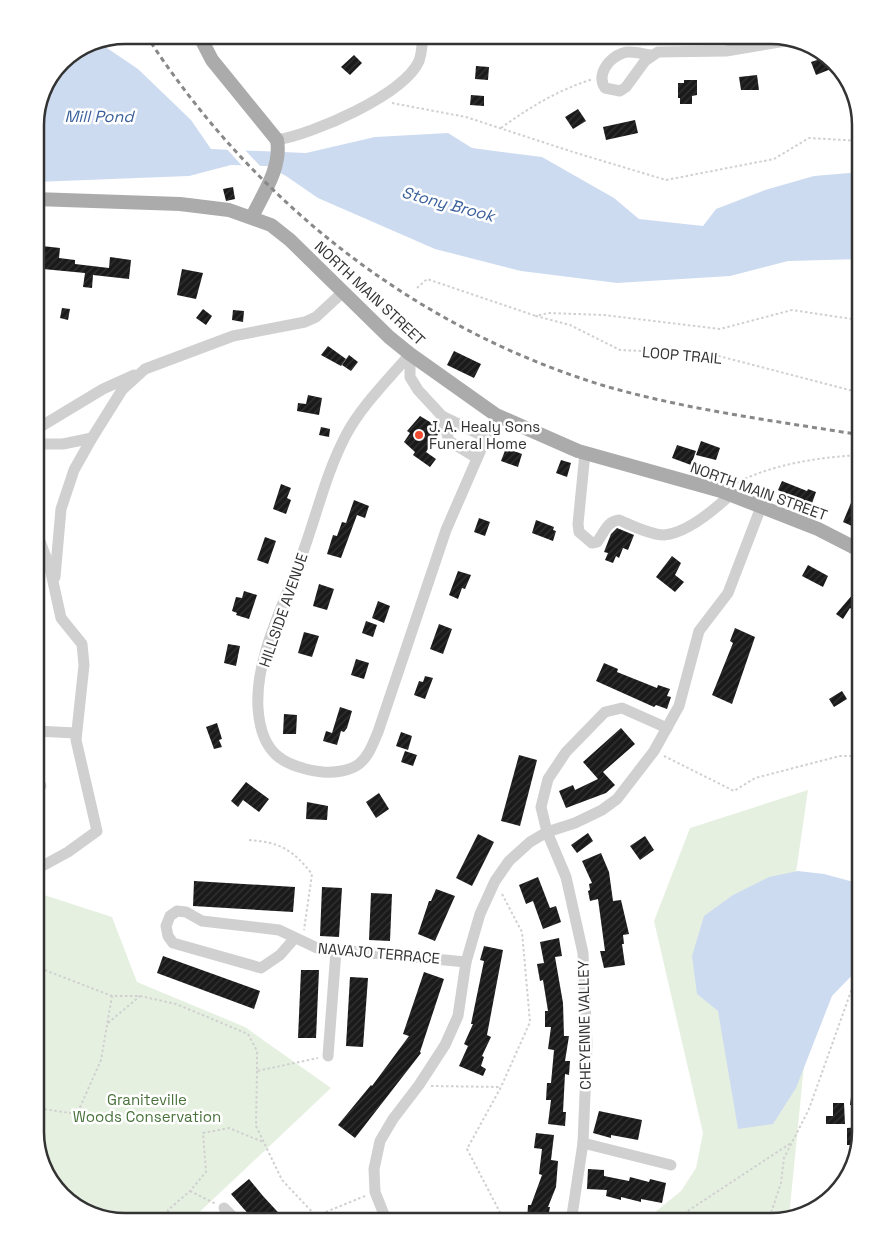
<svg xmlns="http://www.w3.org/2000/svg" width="896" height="1257" viewBox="0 0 896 1257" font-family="'Space Grotesk',sans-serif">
<defs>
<pattern id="building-hatch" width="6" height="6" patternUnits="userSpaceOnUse" patternTransform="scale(1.25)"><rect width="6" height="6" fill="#1a1a1a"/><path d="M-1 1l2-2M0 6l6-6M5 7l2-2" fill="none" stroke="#333"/></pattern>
</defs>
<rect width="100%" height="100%" fill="#fff"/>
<g fill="#e6f0e1">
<path d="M808,790L792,900L861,885V929L812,985L789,1217L772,1222H643L681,1191L696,1168L703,1133L654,921L690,828Z"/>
<path d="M35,892L112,917L137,982L245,1027L331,1088L189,1222H119L80,1210L47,1177L35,1132Z"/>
</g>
<g fill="#cddbf0">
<path d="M101,44L138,69L191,120L211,149L306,153L375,137L448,133L472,148L542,157L614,198L639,219L703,226L716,209L765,190L814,176L861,172V259L788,261L730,276L617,283L521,271L435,249L318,198L286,176L267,166L231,165L189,176L35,182V118L44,85L65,57Z"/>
<path d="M798,871L824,874L861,884V966L832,996L796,1088L773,1124L738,1129L718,1011L697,994L692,956L704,916L733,895L769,877Z"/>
</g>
<path fill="#fff" d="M225,147L243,148L263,169L244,168Z"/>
<g fill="url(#building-hatch)">
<path d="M354,55L362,63L350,75L341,67Z"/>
<path d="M826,57L836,67L816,75L811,62Z"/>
<path d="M476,66L489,67L488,80L475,79Z"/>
<path d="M757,75L759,90H741L739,77Z"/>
<path d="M684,80H697V95L692,96V104H680V98H678V83H684Z"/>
<path d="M471,95L484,96V106L470,105Z"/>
<path d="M578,109L586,121L573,129L565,117Z"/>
<path d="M635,120L638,133L606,140L603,127Z"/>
<path d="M233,187L235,199L226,201L223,189Z"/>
<path d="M42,246L60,248L59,258L75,260V264L109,268L110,257L131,260L129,279L93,275L92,288L83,287L85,273L43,269Z"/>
<path d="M182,269L203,273L196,299L177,295Z"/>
<path d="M62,308L70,309L68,320L60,318Z"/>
<path d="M203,309L212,316L206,325L196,318Z"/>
<path d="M233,310L244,311L243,322L232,320Z"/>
<path d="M328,346L346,359L341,366L321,355Z"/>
<path d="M454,351L481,364L474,378L447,365Z"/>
<path d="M349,355L358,362L351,371L342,365Z"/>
<path d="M308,395L322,398L319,415L297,411L298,403L306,404Z"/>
<path d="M420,416L435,425L433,428L439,433L426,452L436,459L430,467L413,455L415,452L404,442L410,433L407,431Z"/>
<path d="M321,427L330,429L329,437L319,435Z"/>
<path d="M701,441L720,448L716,460L696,455Z"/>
<path d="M677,445L696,451L691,465L672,458Z"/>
<path d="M506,448L522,454L518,467L501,461Z"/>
<path d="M561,460L571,463L567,477L556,473Z"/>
<path d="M782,481L807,491L808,489L816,492L810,509L780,495L782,492L778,490Z"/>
<path d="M281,484L291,488L287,498L291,500L286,514L273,509Z"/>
<path d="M853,498L861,502V530L843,522Z"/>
<path d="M354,500L369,506L365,518L357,515L341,558L327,554L333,535L337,536L342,522L346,523Z"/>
<path d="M479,518L490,522L485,536L474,532Z"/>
<path d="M536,520L554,527L553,530L556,531L553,541L532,533Z"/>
<path d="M617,528L634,535L628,550L623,548L619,558L616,556L613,563L605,560L608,553L604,552L611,534Z"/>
<path d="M265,537L276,541L268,564L257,560Z"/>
<path d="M672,556L681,563L675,575L684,582L675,592L656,577Z"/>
<path d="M808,565L828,576L823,587L802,576Z"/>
<path d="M458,571L471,575L465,589L462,588L458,599L449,595Z"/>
<path d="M319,584L334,589L327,610L313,606Z"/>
<path d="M244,591L257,595L249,619L236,615L237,613L232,611L236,597L242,598Z"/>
<path d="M853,594L861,599V604L856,612L850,608L843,619L836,614Z"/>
<path d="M378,601L390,606L384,623L372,618Z"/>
<path d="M366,621L377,625L373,637L362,633Z"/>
<path d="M439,624L452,629L443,654L430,649Z"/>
<path d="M735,628L755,637L732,704L712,695L733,643L730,641Z"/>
<path d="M304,632L319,636L312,657L298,653Z"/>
<path d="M228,644L240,646L236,666L224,663Z"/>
<path d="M356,659L369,663L364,679L351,675Z"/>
<path d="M604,663L618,669L617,672L657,688L658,685L670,689L667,696L671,697L667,709L656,705L654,707L596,681Z"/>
<path d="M425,676L433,678L425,699L414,695L419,681L423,682Z"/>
<path d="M842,691L847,699L834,707L829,699Z"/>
<path d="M340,707L352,711L347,728L344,732L341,731L337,745L323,741L326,731L332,733Z"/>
<path d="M284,714L297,715L296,734H283Z"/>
<path d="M217,723L222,739L219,740L222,747L214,749L206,727Z"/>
<path d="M621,728L635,744L603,772L615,785L606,793L566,808L559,791L573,785L575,790L598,779L583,762Z"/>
<path d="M401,732L412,736L408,750L396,746Z"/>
<path d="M405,751L417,755L413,766L401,762Z"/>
<path d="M519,755L537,760L520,826L501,821Z"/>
<path d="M246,782L269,799L259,812L243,800L238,807L231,801Z"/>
<path d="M379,793L389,809L376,818L366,802Z"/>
<path d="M307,802L328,806L327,820L306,819Z"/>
<path d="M588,833L593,841L577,853L571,845Z"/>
<path d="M478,834L494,842L472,886L456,878Z"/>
<path d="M645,836L654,850L640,860L630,846Z"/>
<path d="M601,853L609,872L613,901L621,900L629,934L623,935L624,944H622L625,965L604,968L600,951H605L598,899L590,901L588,891L590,890L589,884L592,883L582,861Z"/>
<path d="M538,877L550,908L556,906L561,922L543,929L533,901L526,904L519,885Z"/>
<path d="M194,881L295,887L293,912L193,906Z"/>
<path d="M322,887L342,888L339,937L320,936Z"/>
<path d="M436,889L455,896L435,941L418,934L429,901H431Z"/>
<path d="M371,893L392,894L390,941L369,940Z"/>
<path d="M559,938L562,956L555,957L563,1003L564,1036H569L565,1061H570L569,1075L565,1074L563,1112H566L565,1126L548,1124L551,1100H546L547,1083H551L554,1050L548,1049L551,1027H545V1011H548L543,980L540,981L537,964L544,963L540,942Z"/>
<path d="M484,946L503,950L487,1035L491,1037L482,1056L484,1057L481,1066L486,1069L483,1076L459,1066L468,1046L464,1044L473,1024H471L484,961L480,960Z"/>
<path d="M163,956L260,991L254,1009L157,973Z"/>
<path d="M301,970H319L316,1038H298Z"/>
<path d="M424,972L444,979L420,1052L421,1053L355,1138L338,1125L371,1085L372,1086L409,1036L403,1034Z"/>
<path d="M350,977L368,978L363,1047L346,1046Z"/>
<path d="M853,1048L861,1050V1059L852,1058Z"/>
<path d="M852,1089L861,1090V1106L850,1105Z"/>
<path d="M833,1103H844L845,1124H826V1116H833Z"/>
<path d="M599,1111L642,1120L638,1140L611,1135V1138L593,1133Z"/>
<path d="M860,1127L858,1145H847V1128Z"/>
<path d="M536,1133L554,1135L551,1160L558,1161L556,1187L548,1207H550L547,1222H527L528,1205H531L542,1175L539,1174L542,1149L534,1148Z"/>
<path d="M588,1169L604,1170V1176L629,1181L630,1177L649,1182L650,1179L666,1183L662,1203L641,1199V1202L621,1197V1200L606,1196L607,1190L587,1189Z"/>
<path d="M249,1179L263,1196L287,1222H256L243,1208L231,1194Z"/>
</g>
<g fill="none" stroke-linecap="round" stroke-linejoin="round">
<g stroke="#d0d0d0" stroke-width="2" stroke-dasharray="2.5 2.5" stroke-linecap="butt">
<path d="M392,103L466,117L573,152L666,180L774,159L809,138L861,141"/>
<path d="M501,128C530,107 558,90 593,79"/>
<path d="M417,288L427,279L536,316"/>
<path d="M861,393L711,354L620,350L570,325L536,316L548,313L604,315L720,329L792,310L852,319L861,315"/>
<path d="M736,483C773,464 820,457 861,455"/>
<path d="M664,756L734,791L755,778L840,756H861"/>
<path d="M249,840C280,842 293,850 312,874L304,930"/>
<path d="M502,894L522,932L530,1022L501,1087L467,1149L505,1222"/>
<path d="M35,970L42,969L112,996H140L176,1004L248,1034L257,1051V1071L318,1058"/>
<path d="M108,1023L140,996"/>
<path d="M257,1071L256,1126L282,1180L316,1216L365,1196"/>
<path d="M431,1086L501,1087"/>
<path d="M35,1112L43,1109L77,1114L101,1060L112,996"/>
<path d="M190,1191L216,1204"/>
<path d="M170,1222L168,1210L190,1191L206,1172L203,1133L229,1128L263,1142"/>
<path d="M671,1222L791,1143"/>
<path d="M768,1222L781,1183L784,1158L809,1109L855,980H861"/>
</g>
<g stroke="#d0d0d0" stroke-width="11">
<path d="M651,55C643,54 630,50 623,53C609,58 596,74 605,88L620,91L626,87L645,61L658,52L726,51L792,40"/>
<path d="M277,140C313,134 404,95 419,61C422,53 422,44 423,35"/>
<path d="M410,354C388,380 362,405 346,435C326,473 317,514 302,555C285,603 255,656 258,708C261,752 281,767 323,772C334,773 350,771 359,764C369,756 373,743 378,732L446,530L496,415"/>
<path d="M410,354V377L418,390L442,416L485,437"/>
<path d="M442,416L449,441L477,458"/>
<path d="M35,430L103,389L134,375"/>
<path d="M35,444H63L92,438L122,390L145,369L233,336L305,322L316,317L343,292"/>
<path d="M585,453L578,524L579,532L592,543L597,542C604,533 607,521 619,520C631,525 650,535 664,535C687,533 714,510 730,495"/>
<path d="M55,577L61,509L74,470L92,438"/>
<path d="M35,731L76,733"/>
<path d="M35,775L41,786"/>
<path d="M35,870L68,852L97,831L76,740L84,665L82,644L61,618L50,568L35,528"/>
<path d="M294,939L280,955L261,968L173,943L168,936L166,926L170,916L177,911L186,912L202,921L279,930L317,948L466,962"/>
<path d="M328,1056L336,951"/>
<path d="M583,1143L671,1165"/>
<path d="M224,1208L238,1222"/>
<path d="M387,1222L375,1192L374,1169L380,1141L393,1119L419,1085L445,1045L458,1016L466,962L480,914L495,881L509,861L530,842L547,832L575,823L602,810L617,799L654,751L679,706L699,631L728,593L761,507"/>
<path d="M571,1222L583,1143L587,1045L583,953L566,877L547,832L541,807L548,779L566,752L605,712L622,708L667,728"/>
</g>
<g stroke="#ababab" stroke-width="14">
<path d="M199,35L212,60L277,140C282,167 263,194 252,217"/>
<path d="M35,199L180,204L229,210L271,225L290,240L389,337L410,354L496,415L578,451L721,491L818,529L861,551"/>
</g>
<path stroke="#888" stroke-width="3" stroke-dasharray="5 4" stroke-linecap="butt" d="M146,35C254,202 414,328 605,386C688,410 776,421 861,435"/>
</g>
<circle fill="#ef4c30" stroke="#fff" stroke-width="2" cx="419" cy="435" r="5"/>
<g text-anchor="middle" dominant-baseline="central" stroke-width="5" stroke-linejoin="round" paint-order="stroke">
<g font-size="15" fill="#333" stroke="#fff">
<text transform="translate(370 293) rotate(43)">NORTH MAIN STREET</text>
<text transform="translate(682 355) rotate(5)">LOOP TRAIL</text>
<text transform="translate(759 491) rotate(20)">NORTH MAIN STREET</text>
<text transform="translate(283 610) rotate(-71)">HILLSIDE AVENUE</text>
<text transform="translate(379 953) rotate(5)">NAVAJO TERRACE</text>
<text transform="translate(584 1025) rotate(-91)">CHEYENNE VALLEY</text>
</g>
<g font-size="15" fill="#333" stroke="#fff" text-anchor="start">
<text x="429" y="426">J. A. Healy Sons<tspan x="429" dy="17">Funeral Home</tspan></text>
</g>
<g font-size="15" fill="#4a723c" stroke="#fff">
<text x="147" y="1099">Graniteville<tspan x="147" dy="17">Woods Conservation</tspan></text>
</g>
<g font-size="16" font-style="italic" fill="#3a609b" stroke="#fff">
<text x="99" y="116">Mill Pond</text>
<text transform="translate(448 204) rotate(15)">Stony Brook</text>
</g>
</g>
<path d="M0 0H896V1257H0ZM125 44H771A81 81 0 0 1 852 125V1132A81 81 0 0 1 771 1213H125A81 81 0 0 1 44 1132V125A81 81 0 0 1 125 44Z" fill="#fff" fill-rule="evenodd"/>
<path fill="none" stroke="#333" stroke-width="2.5" d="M125 44H771A81 81 0 0 1 852 125V1132A81 81 0 0 1 771 1213H125A81 81 0 0 1 44 1132V125A81 81 0 0 1 125 44Z"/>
</svg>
